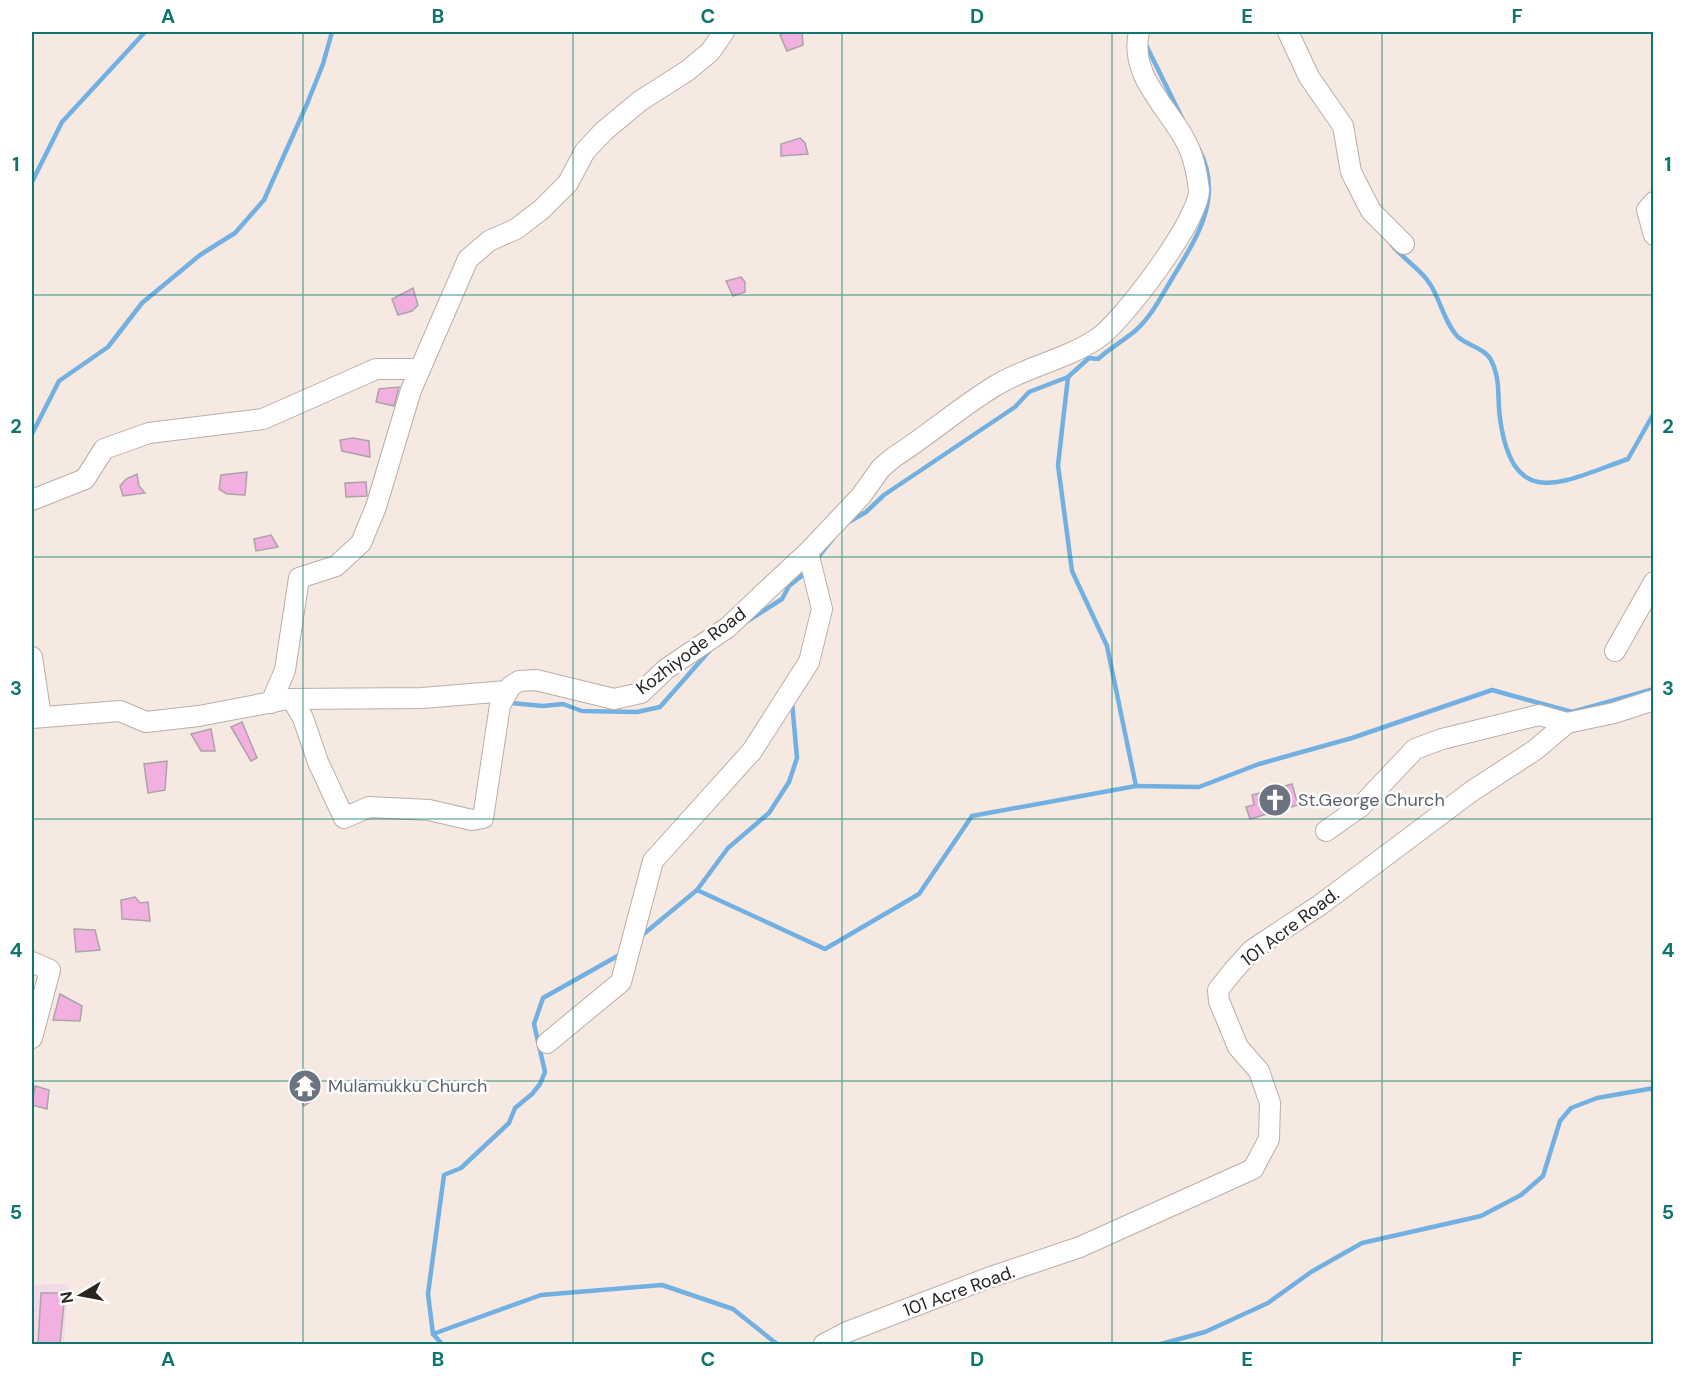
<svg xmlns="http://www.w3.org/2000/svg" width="1685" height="1376" viewBox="0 0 1685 1376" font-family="'DM Sans',sans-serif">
<rect width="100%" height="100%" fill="#f6e9e2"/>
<path fill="#f2dae6" d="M68,1284L64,1344H32V1285Z"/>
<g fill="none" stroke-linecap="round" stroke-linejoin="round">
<g stroke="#73b0e2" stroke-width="4.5">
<path d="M1146,45L1183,120"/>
<path d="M32,182L62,122L145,32"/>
<path d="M1392,245C1403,259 1421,269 1430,284C1440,299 1445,324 1458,337C1467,345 1486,349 1491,360C1501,379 1497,398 1500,418C1513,514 1564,481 1628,459L1654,413"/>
<path d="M32,434L59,381L108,347L142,303L200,255L235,233L264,200L307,104L323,64L332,32"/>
<path d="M847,523L866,512L884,495L1015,407L1029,392L1068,377L1089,358L1098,359C1110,348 1123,341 1135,331C1150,318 1160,299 1170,282C1195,240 1225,199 1199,149"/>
<path d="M815,561L834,537"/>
<path d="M746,622L782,599L789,586L804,574"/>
<path d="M511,703L543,706L563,704L582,711L637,712L660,707L711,649"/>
<path d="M1136,786L1199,787L1259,764L1352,738L1492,690L1572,712L1654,689"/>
<path d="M697,890L825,949L919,894L972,816L1136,786L1107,646L1072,571L1058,465L1068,377"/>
<path d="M640,937L697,890L728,848L769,813L789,782L797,758L792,702"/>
<path d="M433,1334L541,1295L662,1285L733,1309L777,1344"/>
<path d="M442,1344L433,1334L428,1294L444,1175L461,1168L509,1123L515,1108L532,1094L540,1084L545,1072L534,1024L543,998L621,954"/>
<path d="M1161,1344L1205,1332L1268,1303L1311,1272L1362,1243L1481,1216L1521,1195L1543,1176L1560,1121L1571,1108L1597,1098L1654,1088"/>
</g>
</g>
<g fill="#f1b0e0" stroke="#ada2aa" stroke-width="1.5">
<path d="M786,32H802L803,45L787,51L780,35Z"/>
<path d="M800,138L805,143L808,154L781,156V144Z"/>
<path d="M741,277L745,282V292L733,296L726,281Z"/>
<path d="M413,288L418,305L412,311L398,315L392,299Z"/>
<path d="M399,387L394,406L376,402L379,389Z"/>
<path d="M353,438L369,441L370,457L342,451L340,440Z"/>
<path d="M247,472L245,495L227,494L219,489L221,475Z"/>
<path d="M137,474L139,486L145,493L123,496L120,486L126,479Z"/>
<path d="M366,482L367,496L346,497L345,483Z"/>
<path d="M271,535L278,547L256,551L254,539Z"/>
<path d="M242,722L257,758L251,761L231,727Z"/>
<path d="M211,729L215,751H201L191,734Z"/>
<path d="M167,761L165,790L148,793L144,764Z"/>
<path d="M1292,784L1298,805L1250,819L1246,807L1254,805L1252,795Z"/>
<path d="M135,897L140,903L148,902L150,921L122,919L121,900Z"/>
<path d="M74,929L95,930L100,950L76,952Z"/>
<path d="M60,994L82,1006L80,1021L53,1020Z"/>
<path d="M305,1069L317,1094L315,1099L304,1106L293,1079Z"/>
<path d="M35,1086L49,1090L47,1109L32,1105Z"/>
<path d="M41,1293H65L60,1344H38Z"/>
</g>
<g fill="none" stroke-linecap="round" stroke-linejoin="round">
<defs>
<g id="minor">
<path d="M1288,32L1309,77L1343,126L1351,172L1371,211L1404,244"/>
<path d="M1654,202L1647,210L1654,235"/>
<path d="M32,500L85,479L104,449L149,433L263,419L376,369H420"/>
<path d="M1615,651L1654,582"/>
<path d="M32,657L41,717"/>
<path d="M288,699L422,698L507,691"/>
<path d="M271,703L285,670L299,578L336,566L361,543L376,507L411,390L468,259L489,241L516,229L542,209L568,183L585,151L604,131L640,101L687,71L710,52L724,32"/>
<path d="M32,718L120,711L146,722L199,716L288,699L293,701L303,718L318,762L344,818L369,807L429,810L472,820L483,818L500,705L511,686L519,681L536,680L614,699L641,693L666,669L727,628L764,593L808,552L861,496L881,468L894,457C929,435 960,407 995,386C1027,366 1066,360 1098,338C1123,321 1199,220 1199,190C1198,182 1196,170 1194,163C1183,116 1127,84 1139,32"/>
<path d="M1326,831L1360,807L1415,749L1442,739L1539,715L1567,723"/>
<path d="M32,962L50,970L32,1038"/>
<path d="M547,1043L621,982L653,861L752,751L809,662L822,609L808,552"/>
<path d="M824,1344L847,1332L988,1278L1080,1247L1253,1169L1269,1139L1270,1103L1259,1071L1238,1047L1219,1001L1218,990L1233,971L1252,950L1320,905L1472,791L1535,750L1567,723L1614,713L1654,700"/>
</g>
</defs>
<use href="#minor" stroke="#baaea8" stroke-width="22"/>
<use href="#minor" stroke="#fff" stroke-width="20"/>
</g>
<path fill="none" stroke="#0f766e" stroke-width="1.5" stroke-opacity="0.55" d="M303,32V1344M573,32V1344M842,32V1344M1112,32V1344M1382,32V1344M32,295H1654M32,557H1654M32,819H1654M32,1081H1654"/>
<defs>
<symbol id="church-disc" viewBox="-11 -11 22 22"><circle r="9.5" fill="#6b7280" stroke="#fff"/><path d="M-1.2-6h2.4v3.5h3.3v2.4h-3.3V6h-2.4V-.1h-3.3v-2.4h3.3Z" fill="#fff"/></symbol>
<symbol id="temple-disc" viewBox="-11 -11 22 22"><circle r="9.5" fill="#6b7280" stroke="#fff"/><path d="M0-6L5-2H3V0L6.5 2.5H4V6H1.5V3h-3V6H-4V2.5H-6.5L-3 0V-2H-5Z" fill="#fff"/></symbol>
</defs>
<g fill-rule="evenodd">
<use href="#church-disc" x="1256" y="781" width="38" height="38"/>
<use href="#temple-disc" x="286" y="1067" width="38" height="38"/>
</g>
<g text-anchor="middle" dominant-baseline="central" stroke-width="5" stroke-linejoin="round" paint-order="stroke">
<g font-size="18" fill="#2a2523" stroke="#fff">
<text transform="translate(691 651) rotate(-37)">Kozhiyode Road</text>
<text transform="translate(1290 927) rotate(-37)">101 Acre Road.</text>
<text transform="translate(959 1291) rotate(-20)">101 Acre Road.</text>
</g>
<g font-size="18" fill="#5b616d" stroke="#fff" text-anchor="start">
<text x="1298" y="800">St.George Church</text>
<text x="328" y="1086">Mulamukku Church</text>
</g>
</g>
<rect width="1685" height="1376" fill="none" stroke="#ffffff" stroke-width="66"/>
<g transform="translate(81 1295) rotate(260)" stroke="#ffffff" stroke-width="4.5" paint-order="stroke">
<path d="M0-4.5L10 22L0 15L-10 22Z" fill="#2a2523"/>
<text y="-9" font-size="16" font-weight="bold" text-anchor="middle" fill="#2a2523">N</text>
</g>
<rect x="33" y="33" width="1619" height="1310" fill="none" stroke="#0f766e" stroke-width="2"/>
<g font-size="20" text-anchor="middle" font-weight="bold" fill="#0f766e">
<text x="168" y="23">A</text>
<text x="438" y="23">B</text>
<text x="708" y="23">C</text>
<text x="977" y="23">D</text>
<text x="1247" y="23">E</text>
<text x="1517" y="23">F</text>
<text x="16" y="171">1</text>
<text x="1668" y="171">1</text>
<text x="16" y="433">2</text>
<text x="1668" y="433">2</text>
<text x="16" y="695">3</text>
<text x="1668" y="695">3</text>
<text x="16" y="957">4</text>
<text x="1668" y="957">4</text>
<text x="16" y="1219">5</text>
<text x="1668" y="1219">5</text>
<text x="168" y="1366">A</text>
<text x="438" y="1366">B</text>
<text x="708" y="1366">C</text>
<text x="977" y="1366">D</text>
<text x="1247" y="1366">E</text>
<text x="1517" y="1366">F</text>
</g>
</svg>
